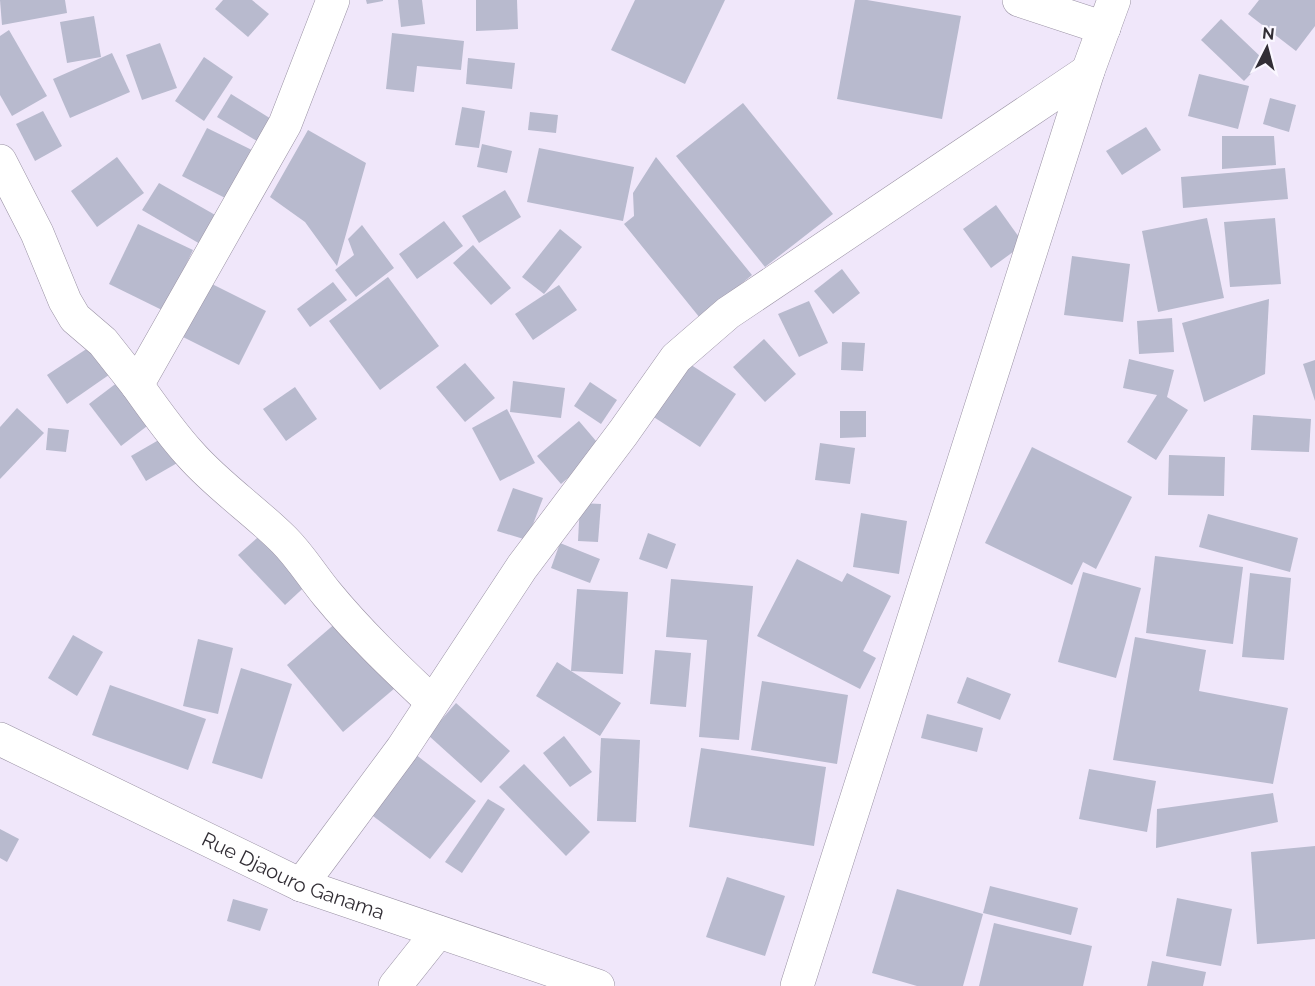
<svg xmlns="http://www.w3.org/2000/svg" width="1315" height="986" viewBox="0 0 1315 986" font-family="Raleway,sans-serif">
<rect width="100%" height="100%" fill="#f0e7fa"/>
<g fill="#b8bace">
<path d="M0,0H65L67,13L2,25Z"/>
<path d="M223,0H252L269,14L248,37L215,9Z"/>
<path d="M366,0H383V1L367,4Z"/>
<path d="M398,0H422L425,24L401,27Z"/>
<path d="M476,0H517L518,29L476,31Z"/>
<path d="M635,0H725L685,84L611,50Z"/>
<path d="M855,0H867L961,16L942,119L837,99Z"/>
<path d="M1259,0H1315V26L1296,51L1248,14Z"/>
<path d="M94,16L101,57L67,63L60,22Z"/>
<path d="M1221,19L1264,60L1244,81L1201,40Z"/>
<path d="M9,30L47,96L12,116L0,95V36Z"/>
<path d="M392,33L464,41L461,70L417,66L414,92L386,89Z"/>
<path d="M160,43L177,88L142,100L126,55Z"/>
<path d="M112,53L130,92L70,118L53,79Z"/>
<path d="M204,57L233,77L204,121L175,101Z"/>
<path d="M468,58L515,63L512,89L466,84Z"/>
<path d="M1199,74L1249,86L1238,129L1188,116Z"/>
<path d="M231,94L276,122L262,144L217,117Z"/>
<path d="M1270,98L1296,105L1289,132L1263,124Z"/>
<path d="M743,103L833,214L765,267L676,156Z"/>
<path d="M462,107L485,111L479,148L455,145Z"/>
<path d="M43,111L62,146L35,161L16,124Z"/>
<path d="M530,112L558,115L556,133L528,130Z"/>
<path d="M1146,127L1161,150L1122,175L1106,151Z"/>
<path d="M207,128L258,153L233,202L182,176Z"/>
<path d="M308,130L366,163L337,266L305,222L270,197Z"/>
<path d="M1222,136H1274L1276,165L1222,169Z"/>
<path d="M482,144L512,151L507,173L477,167Z"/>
<path d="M539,148L634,167L623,221L527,202Z"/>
<path d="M117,157L144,193L97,227L71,191Z"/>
<path d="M656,157L752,275L700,318L624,224L634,216L633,193Z"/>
<path d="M1285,168L1288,199L1183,208L1181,177Z"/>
<path d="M159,183L224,220L207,248L142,210Z"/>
<path d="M505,190L521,217L479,243L462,216Z"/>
<path d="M996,205L1024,244L991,268L963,229Z"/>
<path d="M1207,218L1224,298L1158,312L1142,231Z"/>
<path d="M1275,218L1281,284L1230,287L1224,222Z"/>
<path d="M444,221L463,246L417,279L399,254Z"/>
<path d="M138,224L193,250L164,311L109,284Z"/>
<path d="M362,225L394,268L356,297L335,270L354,255L348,239Z"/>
<path d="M560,229L582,247L544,294L522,277Z"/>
<path d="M473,245L511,288L491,305L453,263Z"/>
<path d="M1072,256L1130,264L1123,322L1064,315Z"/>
<path d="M842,269L860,293L833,314L814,291Z"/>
<path d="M388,277L439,346L380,390L329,321Z"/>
<path d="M208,282L266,311L239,365L181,336Z"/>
<path d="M333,282L347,300L310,327L297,309Z"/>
<path d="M559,285L577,310L533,340L515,314Z"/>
<path d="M1269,299L1265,374L1204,402L1182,323Z"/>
<path d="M809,301L828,343L799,357L778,314Z"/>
<path d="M1172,318L1174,352L1139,354L1137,321Z"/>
<path d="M764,339L796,374L765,402L733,367Z"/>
<path d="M97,342L116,370L67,404L47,375Z"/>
<path d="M842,342L865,343L863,371L841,370Z"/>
<path d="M1129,359L1174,370L1167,397L1188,410L1156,460L1127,442L1157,395L1123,388Z"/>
<path d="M1315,360V401L1303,364Z"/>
<path d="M685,361L736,394L700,447L649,414Z"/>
<path d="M465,363L495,398L465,422L436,387Z"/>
<path d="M139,366L172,407L121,446L89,404Z"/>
<path d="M513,381L565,388L561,418L510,412Z"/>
<path d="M590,382L617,400L601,424L574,406Z"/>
<path d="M295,387L317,419L286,441L263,409Z"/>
<path d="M17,408L44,433L0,479V427Z"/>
<path d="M507,409L535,463L500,481L472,428Z"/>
<path d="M840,411H866V437L840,438Z"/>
<path d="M1253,415L1311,419L1309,452L1251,450Z"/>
<path d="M579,421L602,448L561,484L537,456Z"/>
<path d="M183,426L198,451L146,481L131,456Z"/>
<path d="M48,428L69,430L66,452L46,450Z"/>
<path d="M820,443L855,448L850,484L815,480Z"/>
<path d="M1032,447L1132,497L1096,569L1083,562L1072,585L985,543Z"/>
<path d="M1169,455L1225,457L1224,496L1168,495Z"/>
<path d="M513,488L543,498L527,540L497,531Z"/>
<path d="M580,503L601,504L598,542L578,541Z"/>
<path d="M861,513L907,521L899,574L853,567Z"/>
<path d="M1208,514L1298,538L1290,572L1199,547Z"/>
<path d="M266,530L312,580L285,605L238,555Z"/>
<path d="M648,533L676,544L667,569L639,559Z"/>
<path d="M560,543L600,559L590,583L551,568Z"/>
<path d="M1155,556L1243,567L1233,644L1146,633Z"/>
<path d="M797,559L842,582L847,573L891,596L863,651L876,658L860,689L757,636Z"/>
<path d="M1083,572L1141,588L1116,678L1058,662Z"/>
<path d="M1250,573L1291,578L1284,660L1242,657Z"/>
<path d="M671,579L753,586L739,740L699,737L707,640L666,637Z"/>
<path d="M577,589L628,592L623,674L571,671L621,703L600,736L536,696L557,662L571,671Z"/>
<path d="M337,622L395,688L343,732L287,665Z"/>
<path d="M73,635L103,652L77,696L48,678Z"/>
<path d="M1135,637L1206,650L1199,691L1288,708L1273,784L1113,760Z"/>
<path d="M198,639L233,648L218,714L183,706Z"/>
<path d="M655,650L691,653L686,707L650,704Z"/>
<path d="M241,668L292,684L262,779L212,763Z"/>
<path d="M967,677L1011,694L1000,720L957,703Z"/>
<path d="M762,681L848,695L837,764L751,750Z"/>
<path d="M110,685L206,719L188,770L92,735Z"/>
<path d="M456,703L510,751L481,783L428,735Z"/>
<path d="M927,714L983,728L977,752L921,738Z"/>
<path d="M564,736L592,772L570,787L543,753Z"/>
<path d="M601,738L640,740L636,822L597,821Z"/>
<path d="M701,748L826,767L814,846L689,827Z"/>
<path d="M415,754L476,801L430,859L369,813Z"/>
<path d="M524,764L590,832L566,856L499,787Z"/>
<path d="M1089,769L1156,781L1147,832L1079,819Z"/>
<path d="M1273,793L1278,822L1156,848L1157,809Z"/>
<path d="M488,799L505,809L462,873L445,862Z"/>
<path d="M0,829L19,839L7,862L0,858Z"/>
<path d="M1315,846V939L1257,944L1251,852Z"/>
<path d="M727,877L785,896L765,956L706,937Z"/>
<path d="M990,886L1078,908L1071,935L983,913Z"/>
<path d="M897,889L983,914L963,986H917L872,973Z"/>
<path d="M1177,898L1232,909L1221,966L1166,956Z"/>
<path d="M233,899L268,909L260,931L227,921Z"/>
<path d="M994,923L1092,946L1083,986H979Z"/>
<path d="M1152,961L1206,972L1203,986H1147Z"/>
</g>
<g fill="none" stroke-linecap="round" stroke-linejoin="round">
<defs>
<g id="minor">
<path d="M1019,0L1104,28"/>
<path d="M0,161L37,233L65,301L75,318L103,342L137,385L285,124L333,0"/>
<path d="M137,385C154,409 170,432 190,454C218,486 254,510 284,540C301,557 312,576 327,594C359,633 395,667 432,702"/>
<path id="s1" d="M0,739L301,885L598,986"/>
<path d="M301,885L402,749L522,567L623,433L676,358L728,313L1088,71"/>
<path d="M395,986L438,932"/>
<path d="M797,986L1088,71L1114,0"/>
</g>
</defs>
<use href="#minor" stroke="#9a92a4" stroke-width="34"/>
<use href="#minor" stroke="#fff" stroke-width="33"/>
</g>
<g text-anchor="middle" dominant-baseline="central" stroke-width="4.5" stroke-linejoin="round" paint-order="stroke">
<g font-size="20" fill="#322e35" stroke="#faf7ff">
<text stroke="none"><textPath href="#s1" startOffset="324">Rue Djaouro Ganama</textPath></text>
</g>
</g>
<g transform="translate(1267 48) rotate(6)" stroke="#faf7ff" stroke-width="4.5" paint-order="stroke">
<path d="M0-4.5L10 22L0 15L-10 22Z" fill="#322e35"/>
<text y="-9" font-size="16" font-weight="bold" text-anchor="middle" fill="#322e35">N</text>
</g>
</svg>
